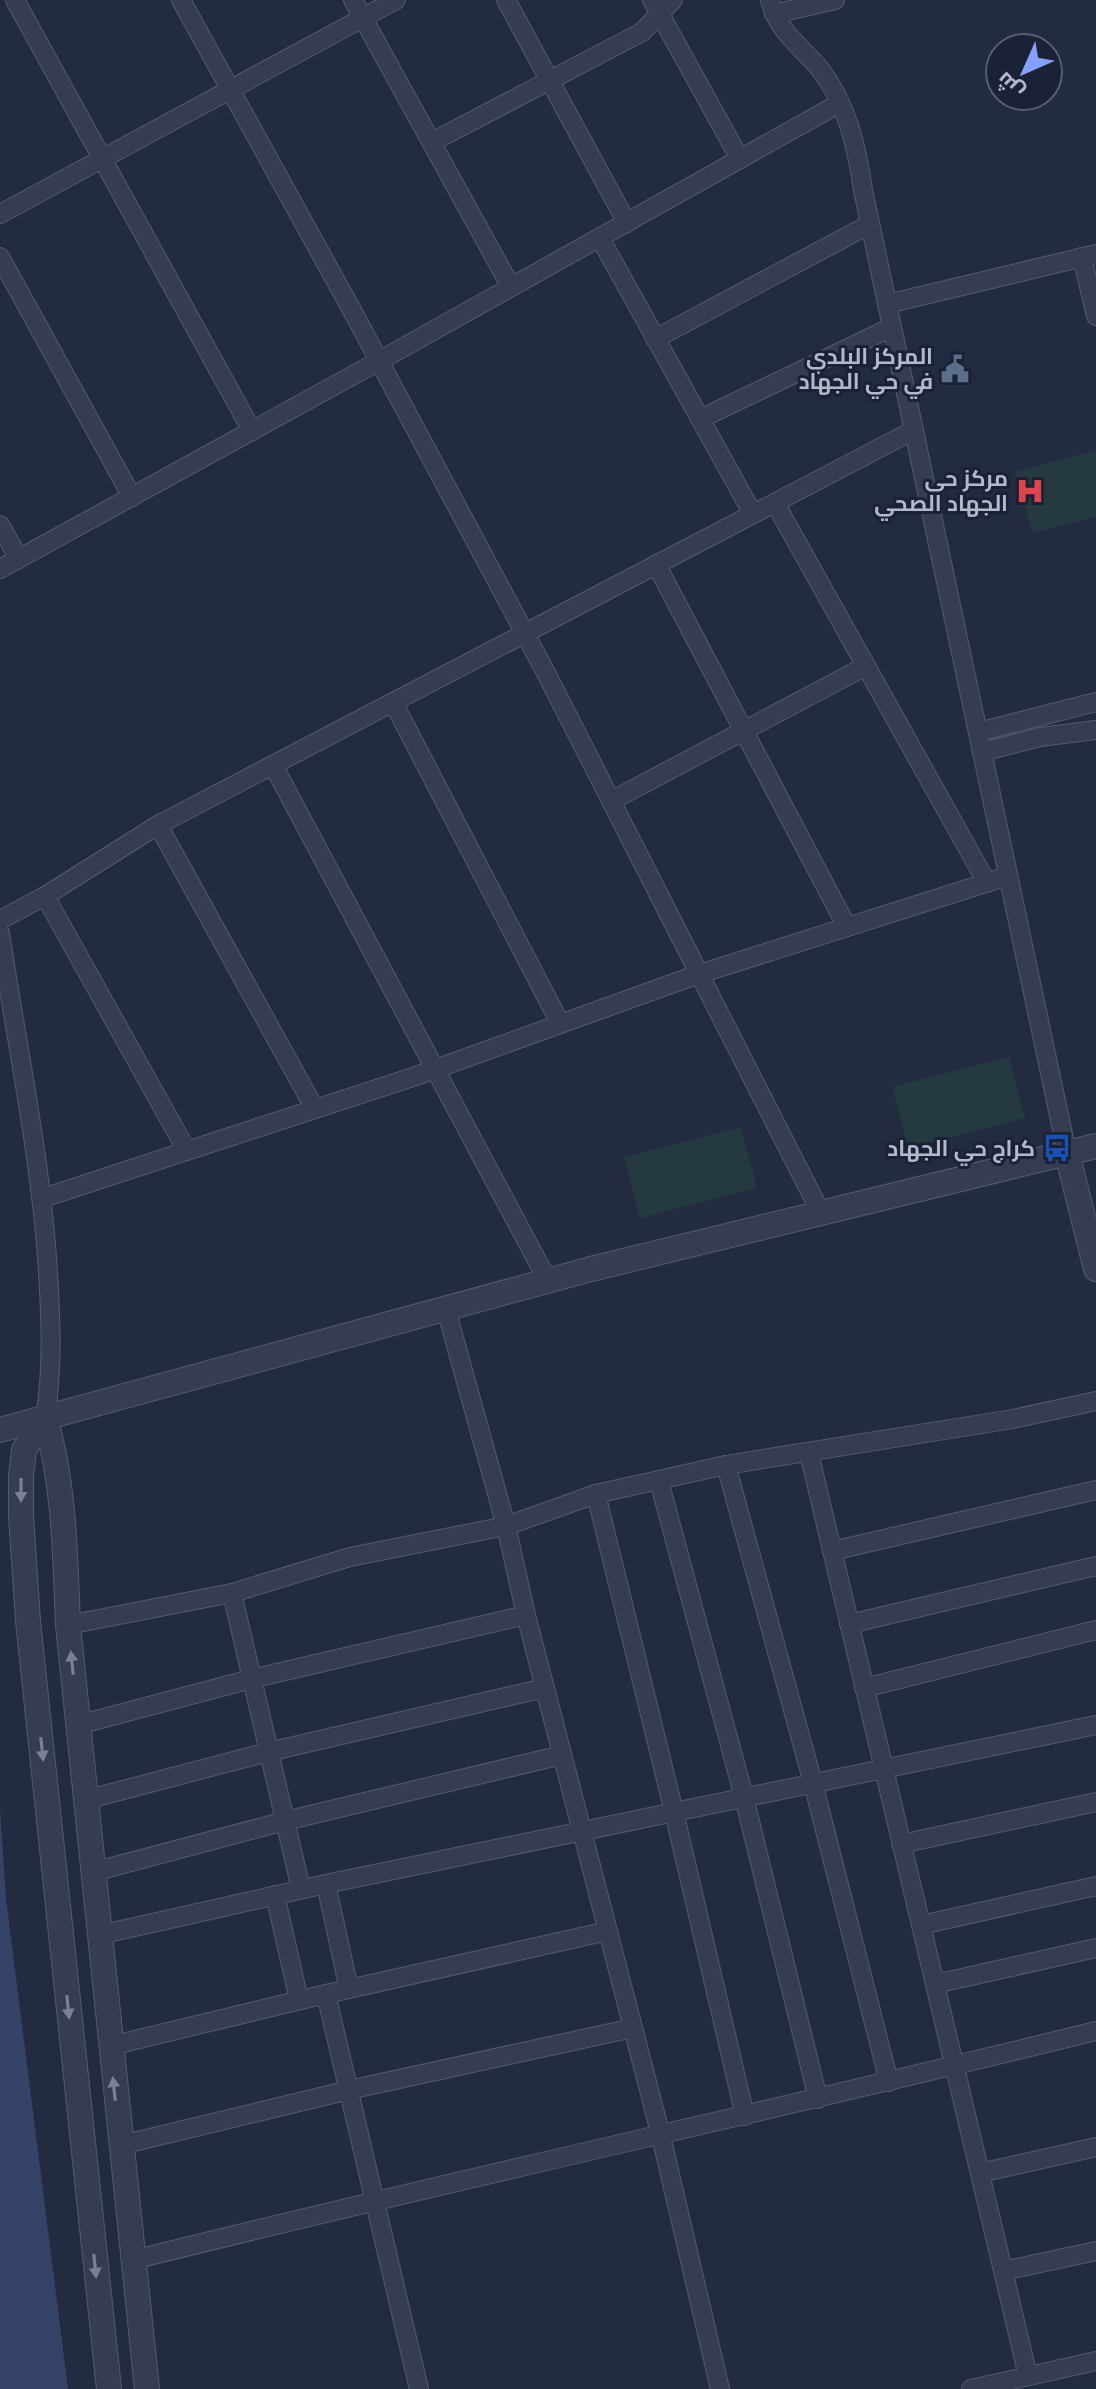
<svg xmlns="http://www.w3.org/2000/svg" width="1096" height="2389" viewBox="0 0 1096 2389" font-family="Raleway,Cairo,sans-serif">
<rect width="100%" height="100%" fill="#232b40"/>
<g fill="#253941">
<path d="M1096,450V517L1032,533L1015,472Z"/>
<path d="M1009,1057L1025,1118L908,1148L892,1087Z"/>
<path d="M741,1127L757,1188L640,1218L624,1157Z"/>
</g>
<path fill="#354368" d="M0,1808L6,1898L68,2389H0Z"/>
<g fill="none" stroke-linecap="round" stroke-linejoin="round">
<defs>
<g id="minor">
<path d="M15,0L252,431"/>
<path d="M181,0L354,314L545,671L821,1213"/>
<path d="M353,0L511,287"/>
<path d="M506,0L627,223"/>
<path d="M652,0L740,159"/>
<path d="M770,0C778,32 800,45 820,69C847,104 857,147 863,190L1067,1153"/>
<path d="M774,14L835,0"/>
<path d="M432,142L642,32L673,0"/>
<path d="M0,214L396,0"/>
<path d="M600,238L753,514"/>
<path d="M0,257L132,497"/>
<path d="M1082,257L1096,316"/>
<path d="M887,304L1096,254"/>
<path d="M655,339L870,224"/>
<path d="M700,419L892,327"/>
<path d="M775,503L987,883"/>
<path d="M0,525L19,559"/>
<path d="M656,564L847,927"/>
<path d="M0,569L379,361L840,103"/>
<path d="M393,702L560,1023"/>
<path d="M978,732L1096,702"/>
<path d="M982,752L1040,737L1096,730"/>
<path d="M273,765L548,1281"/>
<path d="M611,801L866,666"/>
<path d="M158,825L315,1109"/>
<path d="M45,896L187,1151"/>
<path d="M0,920L45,896L158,825L914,430"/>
<path d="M0,933C17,1046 41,1158 48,1272C51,1322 53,1369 45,1418"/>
<path d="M43,1198L413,1077L699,974L1008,876"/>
<path d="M446,1309L506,1526L526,1615L661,2136L720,2389"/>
<path d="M809,1453L1028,2376"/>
<path d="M726,1465L813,1783L889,2082"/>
<path d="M659,1481L744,1797L818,2099"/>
<path d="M596,1494L674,1812L745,2116"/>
<path d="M832,1551L1096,1490"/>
<path d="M232,1593L301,1889"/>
<path d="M849,1624L1096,1566"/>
<path d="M68,1625L232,1593L350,1557L506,1526L596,1494L726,1465L1013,1419L1096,1401"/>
<path d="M864,1688L1096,1630"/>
<path d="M78,1725L251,1679L526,1615"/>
<path d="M85,1800L268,1752L545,1688"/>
<path d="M901,1844L1096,1802"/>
<path d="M93,1872L285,1821L562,1755"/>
<path d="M326,1884L349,1989"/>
<path d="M275,1895L299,2000"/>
<path d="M921,1925L1096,1886"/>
<path d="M99,1935L326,1884L1096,1725"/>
<path d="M935,1984L1096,1948"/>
<path d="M326,1994L419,2389"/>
<path d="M110,2046L326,1994L608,1931"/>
<path d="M121,2145L349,2090L633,2028"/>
<path d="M980,2173L1096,2147"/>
<path d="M133,2260C453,2180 776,2110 1096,2031"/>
<path d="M1003,2271L1096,2251"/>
<path d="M971,2389L1096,2361"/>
</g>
<g id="tertiary">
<path d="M1067,1153L1096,1269"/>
<path d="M45,1418L24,1450L21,1476V1516L28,1621L109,2389"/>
<path d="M45,1418C65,1486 65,1555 68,1625L147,2389"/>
<path d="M0,1430L591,1269L1096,1146"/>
</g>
</defs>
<use href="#minor" stroke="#555b6e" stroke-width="20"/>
<use href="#tertiary" stroke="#555b6e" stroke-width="26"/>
<use href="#minor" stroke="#373d50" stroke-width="18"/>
<use href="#tertiary" stroke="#373d50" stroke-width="24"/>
</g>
<defs><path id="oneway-solid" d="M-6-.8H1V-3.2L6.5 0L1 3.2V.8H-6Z" transform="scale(2)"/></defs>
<g fill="#7b8194">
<use href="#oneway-solid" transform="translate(21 1490) rotate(90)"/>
<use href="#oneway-solid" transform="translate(72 1663) rotate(-96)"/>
<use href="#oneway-solid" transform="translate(42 1749) rotate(84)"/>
<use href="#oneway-solid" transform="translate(68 2007) rotate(84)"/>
<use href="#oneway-solid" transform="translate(114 2089) rotate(-96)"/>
<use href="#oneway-solid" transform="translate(95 2266) rotate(84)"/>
</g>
<defs>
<symbol id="civic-bare" viewBox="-9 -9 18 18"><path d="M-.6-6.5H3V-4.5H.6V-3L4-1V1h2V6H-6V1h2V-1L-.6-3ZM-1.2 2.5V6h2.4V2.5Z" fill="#5c6f8a" stroke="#1c2235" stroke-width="2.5" paint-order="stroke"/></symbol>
<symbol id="hospital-bare" viewBox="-9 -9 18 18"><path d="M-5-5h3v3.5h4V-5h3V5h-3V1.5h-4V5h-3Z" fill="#e0444e" stroke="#1c2235" stroke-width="2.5" paint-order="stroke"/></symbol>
<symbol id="bus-bare" viewBox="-9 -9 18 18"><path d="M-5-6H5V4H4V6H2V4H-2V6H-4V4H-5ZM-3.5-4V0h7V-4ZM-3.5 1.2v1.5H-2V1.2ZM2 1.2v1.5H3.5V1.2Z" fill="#1a4fb4" stroke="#1c2235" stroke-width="2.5" paint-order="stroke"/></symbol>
</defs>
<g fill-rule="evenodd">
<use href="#civic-bare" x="935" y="349" width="40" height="40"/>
<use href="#hospital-bare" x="1010" y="471" width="40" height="40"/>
<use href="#bus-bare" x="1037" y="1128" width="40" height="40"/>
</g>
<g text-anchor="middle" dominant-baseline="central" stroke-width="6" stroke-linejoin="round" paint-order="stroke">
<g font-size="22" font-weight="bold" fill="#b3b9cb" stroke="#1c2235" text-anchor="end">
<text x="933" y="356">المركز البلدي<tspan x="933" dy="25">في حي الجهاد</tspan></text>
<text x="1008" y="478">مركز حي<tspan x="1008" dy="25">الجهاد الصحي</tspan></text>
<text x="1035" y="1148">كراج حي الجهاد</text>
</g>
</g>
<g transform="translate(1024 72) rotate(225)"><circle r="38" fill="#1c2235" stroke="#585e71" stroke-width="2"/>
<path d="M0-6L14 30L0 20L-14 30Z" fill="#84a1ff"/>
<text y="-12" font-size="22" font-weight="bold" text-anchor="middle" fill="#b3b9cb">ش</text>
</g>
</svg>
